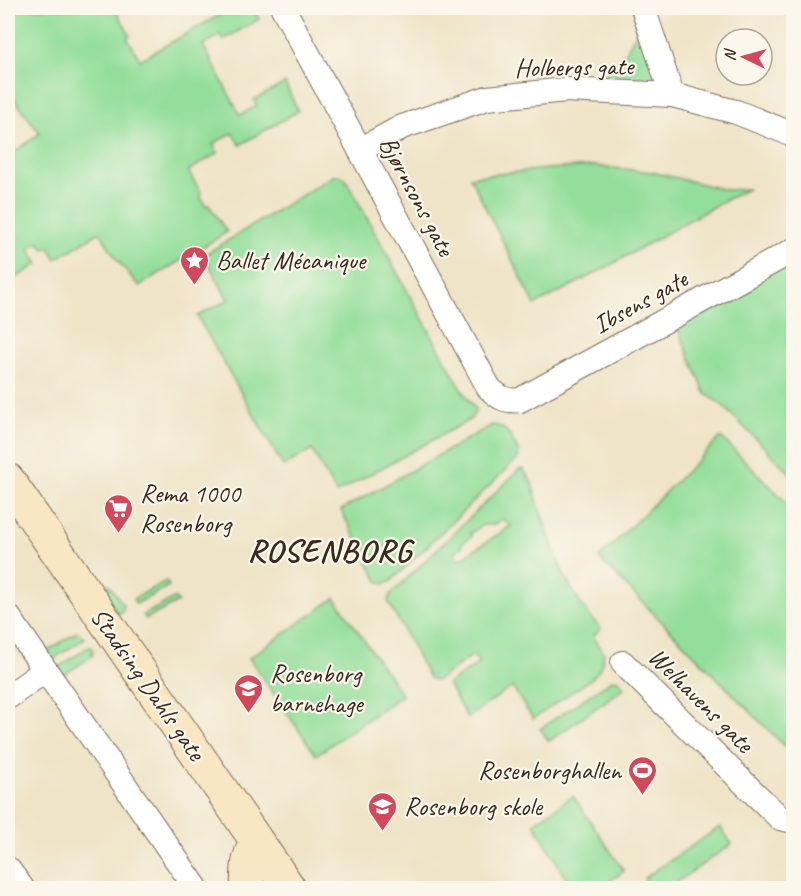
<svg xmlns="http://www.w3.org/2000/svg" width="801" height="896" viewBox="0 0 801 896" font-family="Caveat,sans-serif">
<rect width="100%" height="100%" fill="#fbf7ec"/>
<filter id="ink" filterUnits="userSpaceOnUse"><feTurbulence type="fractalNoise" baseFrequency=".0167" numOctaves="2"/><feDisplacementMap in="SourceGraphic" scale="12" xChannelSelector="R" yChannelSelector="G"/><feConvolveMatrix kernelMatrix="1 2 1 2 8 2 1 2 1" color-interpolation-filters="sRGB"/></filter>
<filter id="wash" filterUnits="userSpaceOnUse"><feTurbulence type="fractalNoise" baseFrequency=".008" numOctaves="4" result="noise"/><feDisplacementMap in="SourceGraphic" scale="24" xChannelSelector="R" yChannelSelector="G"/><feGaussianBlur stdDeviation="1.35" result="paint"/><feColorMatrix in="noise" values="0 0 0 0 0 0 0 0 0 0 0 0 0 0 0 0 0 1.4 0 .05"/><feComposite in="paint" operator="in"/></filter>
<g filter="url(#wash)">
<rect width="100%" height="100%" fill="#efe4c7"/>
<g fill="#93de9a" stroke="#67845c" stroke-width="1.5" fill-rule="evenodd">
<path d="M8,8H121L116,11L130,35L127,37L140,60L232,8H253L259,19L223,40L220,35L203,45L240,115L257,106L254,100L285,83L298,111L240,145L232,133L213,144L218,153L188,171L202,194L200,196L206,206L209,205L227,232L139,286L117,260L100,232L56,259L49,247L44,249L39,242L29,249L38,264L8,283V157L40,133L15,100L8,86Z"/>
<path d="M641,24L672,95L595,92L606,74L624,55Z"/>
<path d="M594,166L652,172L727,190L748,189L725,200L607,267L535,305L470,177L547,169Z"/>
<path d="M339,175L345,178L462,390L476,410L471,419L336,493L312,450L283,466L197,316L228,300L204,255L333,176Z"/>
<path d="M793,250V476L722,405L705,393L673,317Z"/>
<path d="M492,425C509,426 512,440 519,453L518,458L390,582L384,584L378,581L341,510Z"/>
<path d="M721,437L793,509V755L599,558Z"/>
<path d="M523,469L530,479C550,536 558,583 601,629L593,636L604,653C602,665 600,671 591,679L533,719L512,687L467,718L448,684L479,663L473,655L436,681L429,678L388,601L390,595L519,470ZM502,519L511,526L459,560L454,553L462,547L461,544L472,536L470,533L483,525H493Z"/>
<path d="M166,581L169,586L136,604L133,599Z"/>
<path d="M109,584L124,606L122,612L119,614L103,592L105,587Z"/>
<path d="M175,598L178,602L146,619L143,615Z"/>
<path d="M335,598L402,695L316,755L249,658Z"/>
<path d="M77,632L85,638L52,660L46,652Z"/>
<path d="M90,646L93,650L92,656L59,678L56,669Z"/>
<path d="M613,679L619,680L624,688L549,741L540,729Z"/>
<path d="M573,796L624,871L600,888H572L534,823Z"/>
<path d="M720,827L732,844L668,888H651L644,878Z"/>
</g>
</g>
<g filter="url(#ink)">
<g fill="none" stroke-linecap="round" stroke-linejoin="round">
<defs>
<g id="street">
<path d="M283,8L489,388C498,397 506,402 520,400L794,250"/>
<path d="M643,8L672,95"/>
<path d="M360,150L402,127L487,98L566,90L672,95L736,112L794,135"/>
<path d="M8,616L196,888"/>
<path d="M623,663L752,791L780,818L794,821"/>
<path d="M8,697L44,671"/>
<path d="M8,869L22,888"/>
</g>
<g id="secondary">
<path d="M8,480L289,888"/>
<path d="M247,888C248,875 246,852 258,844"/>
</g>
</defs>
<use href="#street" stroke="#7a6b59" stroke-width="26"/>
<use href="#secondary" stroke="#7a6b59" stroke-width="35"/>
<use href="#street" stroke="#fff" stroke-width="24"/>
<use href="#secondary" stroke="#f9e7c3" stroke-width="33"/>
</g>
</g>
<defs>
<symbol id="sight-pin" viewBox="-11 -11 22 30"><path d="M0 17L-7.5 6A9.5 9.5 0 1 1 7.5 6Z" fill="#d1495b" stroke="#fbf7ec"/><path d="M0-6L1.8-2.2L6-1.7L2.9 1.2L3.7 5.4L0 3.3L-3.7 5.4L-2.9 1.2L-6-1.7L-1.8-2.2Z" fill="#fff"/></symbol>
<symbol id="supermarket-pin" viewBox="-11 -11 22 30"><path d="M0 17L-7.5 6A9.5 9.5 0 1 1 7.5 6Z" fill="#d1495b" stroke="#fbf7ec"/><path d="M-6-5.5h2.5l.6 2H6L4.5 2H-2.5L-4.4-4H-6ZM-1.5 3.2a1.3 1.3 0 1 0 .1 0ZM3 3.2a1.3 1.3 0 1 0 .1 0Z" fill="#fff"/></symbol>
<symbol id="school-pin" viewBox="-11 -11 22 30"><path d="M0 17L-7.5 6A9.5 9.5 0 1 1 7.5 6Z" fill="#d1495b" stroke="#fbf7ec"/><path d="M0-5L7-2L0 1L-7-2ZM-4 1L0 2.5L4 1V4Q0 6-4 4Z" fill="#fff"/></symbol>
<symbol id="stadium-pin" viewBox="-11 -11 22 30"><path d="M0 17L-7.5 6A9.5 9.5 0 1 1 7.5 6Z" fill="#d1495b" stroke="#fbf7ec"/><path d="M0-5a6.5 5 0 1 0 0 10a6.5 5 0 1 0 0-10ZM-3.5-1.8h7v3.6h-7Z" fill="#fff"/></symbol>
</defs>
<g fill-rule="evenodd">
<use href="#sight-pin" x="178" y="244" width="33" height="45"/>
<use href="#supermarket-pin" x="102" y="492" width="33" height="45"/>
<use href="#school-pin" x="232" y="672" width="33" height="45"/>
<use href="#stadium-pin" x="626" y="754" width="33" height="45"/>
<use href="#school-pin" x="366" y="790" width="33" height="45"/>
</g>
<g text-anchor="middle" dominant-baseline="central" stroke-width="4.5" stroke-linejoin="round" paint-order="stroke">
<g font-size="26" fill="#3b2a1e" stroke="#fbf7ec">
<text transform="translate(574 67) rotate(-1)">Holbergs gate</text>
<text transform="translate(417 196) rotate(62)">Bjørnsons gate</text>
<text transform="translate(640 302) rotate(-29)">Ibsens gate</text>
<text transform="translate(148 684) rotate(55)">Stadsing Dahls gate</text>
<text transform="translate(701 700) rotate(45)">Welhavens gate</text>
</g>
<g font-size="26" fill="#3b2a1e" stroke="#fbf7ec" text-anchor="start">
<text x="216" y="260">Ballet Mécanique</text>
<text x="140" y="493">Rema 1000<tspan x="140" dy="30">Rosenborg</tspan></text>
<text x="270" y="673">Rosenborg<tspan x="270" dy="30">barnehage</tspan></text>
<text x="621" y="770" text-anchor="end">Rosenborghallen</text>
<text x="404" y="806">Rosenborg skole</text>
</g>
<g font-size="32" font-weight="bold" letter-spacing="1.5" fill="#3b2a1e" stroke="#fbf7ec">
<text x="330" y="550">ROSENBORG</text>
</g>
</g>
<rect width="801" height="896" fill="none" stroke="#fbf7ec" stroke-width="30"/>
<g transform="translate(744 57) rotate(275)"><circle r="28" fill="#fbf7ec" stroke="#aea59a" stroke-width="1.5"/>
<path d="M0-4.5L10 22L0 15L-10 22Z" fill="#d1495b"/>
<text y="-9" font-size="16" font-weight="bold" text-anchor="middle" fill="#3b2a1e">N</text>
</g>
</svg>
